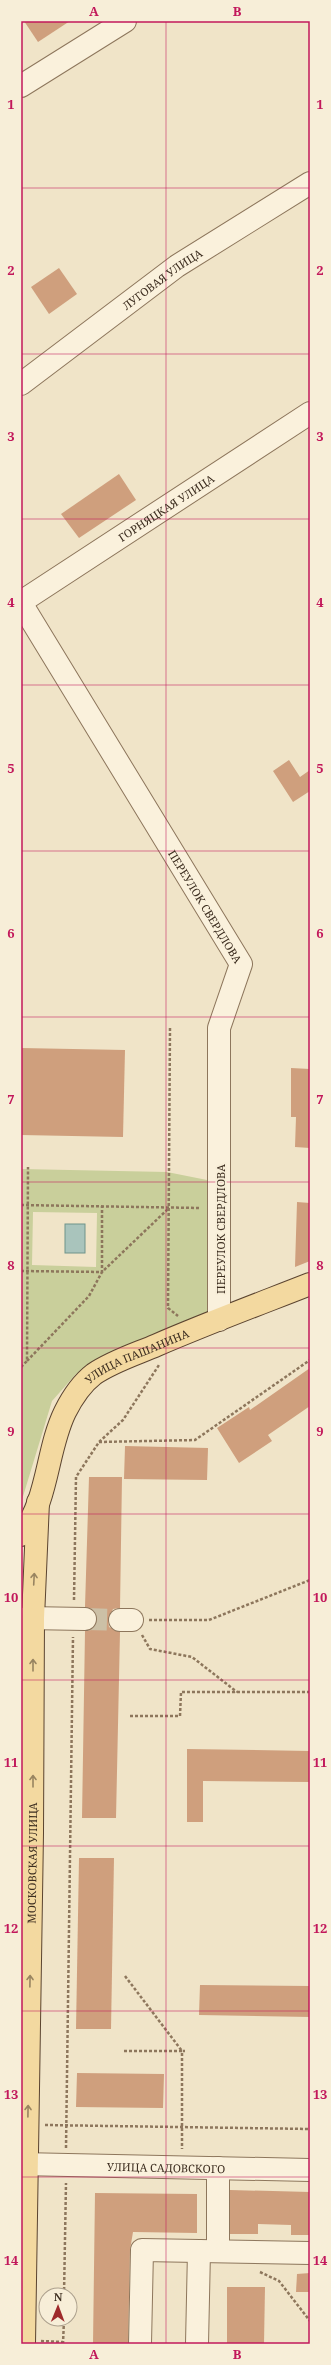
<svg xmlns="http://www.w3.org/2000/svg" width="331" height="2365" viewBox="0 0 331 2365" font-family="'Noto Serif',serif">
<rect width="100%" height="100%" fill="#f0e4c8"/>
<path fill="#c9cf9b" fill-rule="evenodd" d="M21,1169L167,1172L217,1182L214,1309L187,1327L110,1354L76,1374L52,1401L21,1503ZM33,1212L97,1213L96,1267L32,1265Z"/>
<rect fill="#a9c4bc" stroke="#6f938a" x="65" y="1224" width="20" height="29"/>
<g fill="#cf9f7d">
<path d="M24,21H70L38,42Z"/>
<path d="M59,268L77,294L49,314L31,287Z"/>
<path d="M119,474L136,500L79,538L61,514Z"/>
<path d="M289,760L300,777L310,770V791L293,802L273,771Z"/>
<path d="M21,1048L125,1050L123,1137L21,1135Z"/>
<path d="M291,1068L310,1069V1148L295,1147L296,1117H291Z"/>
<path d="M297,1202L310,1203V1261L295,1267Z"/>
<path d="M310,1368V1406L268,1435L272,1441L239,1463L217,1428L249,1407L250,1410Z"/>
<path d="M125,1446L208,1448L207,1480L124,1479Z"/>
<path d="M89,1477H122L120,1608L113,1609L108,1620L109,1627L120,1632L116,1818H82L85,1631L91,1630L97,1620L96,1613L85,1607Z"/>
<path d="M187,1749L310,1751V1782L203,1781V1822H187Z"/>
<path d="M79,1858H114L111,2029H76Z"/>
<path d="M200,1985L310,1986V2017L199,2015Z"/>
<path d="M77,2073L164,2074L163,2108L76,2107Z"/>
<path d="M230,2190L310,2192V2235H291V2225L258,2224V2234H230Z"/>
<path d="M95,2193L197,2194V2233L133,2232L130,2250L128,2344H93Z"/>
<path d="M310,2273V2292H296L297,2274Z"/>
<path d="M227,2287H265L264,2344H227Z"/>
</g>
<g fill="none" stroke-linecap="round" stroke-linejoin="round">
<path stroke="#ccc0a6" stroke-width="22" stroke-dasharray="22 11" stroke-linecap="butt" d="M85,1619L120,1620"/>
<defs>
<g id="minor">
<path d="M21,86L125,21"/>
<path id="s1" d="M21,384L177,266L310,183"/>
<path id="s2" d="M21,602L310,413"/>
<path id="s3" d="M21,603L241,964L219,1028V1320"/>
<path d="M27,1618L85,1619"/>
<path d="M120,1620H132"/>
<path id="s4" d="M21,2164L310,2170"/>
<path d="M218,2251V2168"/>
<path d="M140,2344L142,2250L310,2253"/>
<path d="M197,2344L199,2251"/>
</g>
<g id="major">
<path id="s5" d="M21,1535C49,1500 46,1451 65,1412C72,1398 81,1384 94,1374C113,1361 136,1354 157,1345C208,1323 259,1304 310,1284"/>
<path id="s6" d="M24,2344L32,1833L33,1618L38,1502"/>
</g>
</defs>
<use href="#minor" stroke="#8d765c" stroke-width="24"/>
<use href="#major" stroke="#5b4430" stroke-width="24"/>
<g stroke="#8d765c" stroke-width="2.5" stroke-dasharray="3 2" stroke-linecap="butt">
<path d="M170,1028L168,1308L178,1316"/>
<path d="M21,1205L200,1208"/>
<path d="M21,1271L102,1272V1206"/>
<path d="M27,1361L89,1296L102,1272L169,1208"/>
<path d="M21,1367L27,1361L28,1167"/>
<path d="M99,1442L195,1440L310,1360"/>
<path d="M74,1600L76,1477L99,1442L123,1420L159,1365"/>
<path d="M149,1620H209L310,1580"/>
<path d="M142,1635L150,1649L192,1657L237,1692"/>
<path d="M130,1716H180L181,1692H310"/>
<path d="M125,1976L182,2051H185"/>
<path d="M124,2051H182V2149"/>
<path d="M45,2125L310,2129"/>
<path d="M66,2148L73,1637"/>
<path d="M260,2272L279,2281L310,2321"/>
<path d="M64,2295L66,2183"/>
<path d="M41,2341L63,2342"/>
<path d="M63,2344L64,2319"/>
</g>
<use href="#minor" stroke="#faf1dc" stroke-width="22"/>
<use href="#major" stroke="#f3d9a0" stroke-width="22"/>
</g>
<defs><path id="oneway-shaft" d="M-6 0H5M1.5-3L5.5 0L1.5 3" fill="none" stroke-width="1.6" stroke-linecap="round" stroke-linejoin="round"/></defs>
<g stroke="#988460">
<use href="#oneway-shaft" transform="translate(34 1579) rotate(-87)"/>
<use href="#oneway-shaft" transform="translate(33 1665) rotate(-90)"/>
<use href="#oneway-shaft" transform="translate(33 1781) rotate(-90)"/>
<use href="#oneway-shaft" transform="translate(30 1981) rotate(-89)"/>
<use href="#oneway-shaft" transform="translate(28 2111) rotate(-89)"/>
</g>
<path fill="none" stroke="#c2185b" stroke-width="1" stroke-opacity="0.55" d="M166,21V2344M21,188H310M21,354H310M21,519H310M21,685H310M21,851H310M21,1017H310M21,1182H310M21,1348H310M21,1514H310M21,1680H310M21,1846H310M21,2011H310M21,2177H310"/>
<g text-anchor="middle" dominant-baseline="central" stroke-width="3.5" stroke-linejoin="round" paint-order="stroke">
<g font-size="11" fill="#3d2e20" stroke="#f7eed8">
<text stroke="none"><textPath href="#s1" startOffset="176">ЛУГОВАЯ УЛИЦА</textPath></text>
<text stroke="none"><textPath href="#s2" startOffset="173">ГОРНЯЦКАЯ УЛИЦА</textPath></text>
<text stroke="none"><textPath href="#s3" startOffset="355">ПЕРЕУЛОК СВЕРДЛОВА</textPath></text>
<text transform="translate(220 1229) rotate(-90)">ПЕРЕУЛОК СВЕРДЛОВА</text>
<text stroke="none"><textPath href="#s5" startOffset="226">УЛИЦА ПАШАНИНА</textPath></text>
<text stroke="none"><textPath href="#s6" startOffset="481">МОСКОВСКАЯ УЛИЦА</textPath></text>
<text stroke="none"><textPath href="#s4" startOffset="145">УЛИЦА САДОВСКОГО</textPath></text>
</g>
</g>
<rect width="331" height="2365" fill="none" stroke="#f7eed8" stroke-width="44"/>
<g transform="translate(58 2307) rotate(1)"><circle r="19" fill="#f7eed8" stroke="#ada18e"/>
<path d="M0-3L7 15L0 10L-7 15Z" fill="#9e2a2b"/>
<text y="-6" font-size="11" font-weight="bold" text-anchor="middle" fill="#3d2e20">N</text>
</g>
<rect x="22" y="22" width="287" height="2321" fill="none" stroke="#c2185b" stroke-width="1.5"/>
<g font-size="13" text-anchor="middle" font-weight="bold" fill="#c2185b">
<text x="94" y="16">A</text>
<text x="237" y="16">B</text>
<text x="11" y="109">1</text>
<text x="320" y="109">1</text>
<text x="11" y="275">2</text>
<text x="320" y="275">2</text>
<text x="11" y="441">3</text>
<text x="320" y="441">3</text>
<text x="11" y="607">4</text>
<text x="320" y="607">4</text>
<text x="11" y="773">5</text>
<text x="320" y="773">5</text>
<text x="11" y="938">6</text>
<text x="320" y="938">6</text>
<text x="11" y="1104">7</text>
<text x="320" y="1104">7</text>
<text x="11" y="1270">8</text>
<text x="320" y="1270">8</text>
<text x="11" y="1436">9</text>
<text x="320" y="1436">9</text>
<text x="11" y="1602">10</text>
<text x="320" y="1602">10</text>
<text x="11" y="1767">11</text>
<text x="320" y="1767">11</text>
<text x="11" y="1933">12</text>
<text x="320" y="1933">12</text>
<text x="11" y="2099">13</text>
<text x="320" y="2099">13</text>
<text x="11" y="2265">14</text>
<text x="320" y="2265">14</text>
<text x="94" y="2359">A</text>
<text x="237" y="2359">B</text>
</g>
</svg>
